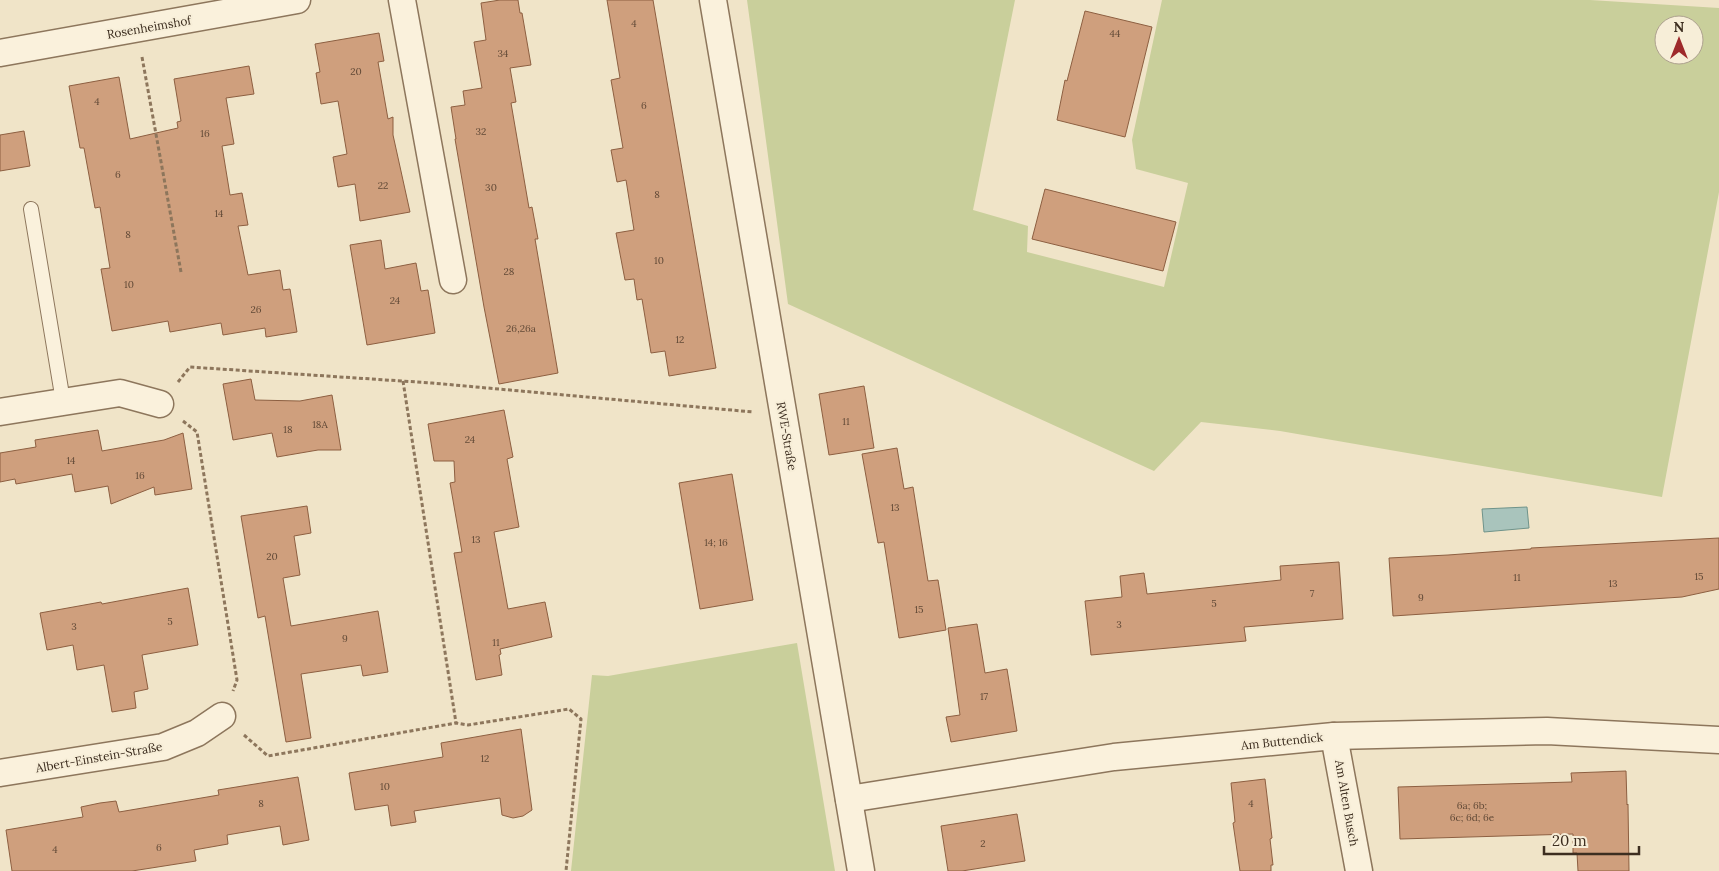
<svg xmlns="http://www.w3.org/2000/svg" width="1719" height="871" viewBox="0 0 1719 871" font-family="Lora,serif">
<rect width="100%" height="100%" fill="#f0e4c8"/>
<g fill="#c9cf9b" fill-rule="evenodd">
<path d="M747,0H1015L973,210L1028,226L1027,252L1164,287L1188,183L1136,169L1132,140L1162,0H1590L1719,8V192L1662,497L1280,431L1201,422L1154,471L788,304ZM1664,25H1694V55H1664Z"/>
<path d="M797,643L835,871H571L592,675L608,676Z"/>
</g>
<path fill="#a9c4bc" stroke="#6f938a" d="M1527,507L1529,528L1484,532L1482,509Z"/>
<g fill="#cf9f7d" stroke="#8d5f41">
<path d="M500,0H518L520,13H522L531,65L510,68L516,102L511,103L529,208L532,207L538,239H535L558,373L499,384L484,307L455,139H456L451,107L465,105L463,91L482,88L474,42L486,40L481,3Z"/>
<path d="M607,0H653L716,368L669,376L665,351L651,353L642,299L637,300L634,279L625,280L616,233L634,230L626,180L617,182L611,150L623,148L611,80L620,78Z"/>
<path d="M1085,11L1152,27L1125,137L1057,120L1065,80L1067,81Z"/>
<path d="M379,33L384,61L378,62L388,119L393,117V135L410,212L360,221L355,184L338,187L333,157L347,154L338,101L321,104L316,73L320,72L315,44Z"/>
<path d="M249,66L254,94L226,98L234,144L222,146L230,195L242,193L248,225L238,226L248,275L280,270L283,290L290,289L297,332L266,337L265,328L223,335L221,323L170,332L168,321L112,331L101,269L110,268L100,207L95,208L84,148H80L69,86L119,77L130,139L178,128L177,122L181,121L174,79Z"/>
<path d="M24,131L30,166L0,171V135Z"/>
<path d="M1045,189L1176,222L1163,271L1032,239Z"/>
<path d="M381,240L385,269L416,263L421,291L428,290L435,333L367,345L350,245Z"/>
<path d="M251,379L255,400L300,401L332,395L341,450H318L277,457L272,433L233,440L223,384Z"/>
<path d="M864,386L874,448L829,455L819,394Z"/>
<path d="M504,410L513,457L507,459L519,527L494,532L508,609L545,602L552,637L500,649L501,654L499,655L502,675L476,680L454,553L462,552L450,483L455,482L454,461H434L428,424Z"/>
<path d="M98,430L102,451L164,440L183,433L192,489L155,495L154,487L111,504L108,486L75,492L72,474L16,484L15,479L0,482V453L36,447L35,440Z"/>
<path d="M897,448L904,489L913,487L928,581L938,580L946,630L899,638L884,542L878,543L862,454Z"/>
<path d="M732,474L753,600L700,609L679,483Z"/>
<path d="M307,506L311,533L294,536L300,575L283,578L291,626L378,611L388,672L363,676L361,665L301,674L311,738L286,742L265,616L258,618L241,516Z"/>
<path d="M1719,538V589L1682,597L1393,616L1389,558L1448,555L1531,549V548Z"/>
<path d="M1339,562L1343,619L1244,627L1246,641L1091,655L1085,601L1122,597L1120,576L1144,573L1147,594L1281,580L1280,566Z"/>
<path d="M188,588L198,645L142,655L148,689L134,692L136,708L112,712L104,665L77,670L73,645L47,650L40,613L101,602L102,604Z"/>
<path d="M977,624L985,673L1007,669L1017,731L951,742L946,717L960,715L948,628Z"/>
<path d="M521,729L532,810L523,816L513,818L502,815L500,798L414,811L416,822L391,826L388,805L355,810L349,773L443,757L441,743Z"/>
<path d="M1626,771L1627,805L1628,804L1629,871H1578L1577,853H1573V834L1400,839L1398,787L1572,782L1571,773Z"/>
<path d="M298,777L309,840L283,845L280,826L227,835L228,844L194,850L196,861L132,871H12L6,830L83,817L81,807L100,803L116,801L119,812L219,795L218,790Z"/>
<path d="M1265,779L1272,838L1270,839L1273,865H1271V871H1240L1233,823L1235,822L1231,783Z"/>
<path d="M1017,814L1025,861L962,871H948L941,826Z"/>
</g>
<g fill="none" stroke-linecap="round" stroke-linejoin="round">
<defs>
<path id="service" d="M31,209L63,401"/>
<g id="minor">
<path d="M402,0L453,280"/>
<path d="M713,0L861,871"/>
<path d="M0,53L297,0"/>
<path d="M0,412L120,393L160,404"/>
<path d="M1334,736L1359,871"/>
<path d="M0,773L163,747L197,733L222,716"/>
<path d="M849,799L1114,757L1334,736L1547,731L1719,740"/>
</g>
</defs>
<use href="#service" stroke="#8d765c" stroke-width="16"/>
<use href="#minor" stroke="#8d765c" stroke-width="29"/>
<g stroke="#8d765c" stroke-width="3" stroke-dasharray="4 2.5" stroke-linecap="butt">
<path d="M142,57L181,272"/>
<path d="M403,381L456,723"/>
<path d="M178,382L190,367L432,383L753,412"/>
<path d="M183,421L197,432L237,680L233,691"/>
<path d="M244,735L268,756L456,723L468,725L569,709L581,719L566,871"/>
</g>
<use href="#service" stroke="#faf1dc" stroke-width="14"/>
<use href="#minor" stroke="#faf1dc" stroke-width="26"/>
</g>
<g text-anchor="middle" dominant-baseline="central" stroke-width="4" stroke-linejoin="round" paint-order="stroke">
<g font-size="10" fill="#624a37">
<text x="634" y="23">4</text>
<text x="1115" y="33">44</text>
<text x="503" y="53">34</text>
<text x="356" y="71">20</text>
<text x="97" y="101">4</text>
<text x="644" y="105">6</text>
<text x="481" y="131">32</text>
<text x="205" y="133">16</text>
<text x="118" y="174">6</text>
<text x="383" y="185">22</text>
<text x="491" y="187">30</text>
<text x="657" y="194">8</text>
<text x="219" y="213">14</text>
<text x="128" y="234">8</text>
<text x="659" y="260">10</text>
<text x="509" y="271">28</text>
<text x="129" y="284">10</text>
<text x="395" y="300">24</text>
<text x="256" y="309">26</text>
<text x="521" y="328">26,26a</text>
<text x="680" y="339">12</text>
<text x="846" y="421">11</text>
<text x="320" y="424">18A</text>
<text x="288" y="429">18</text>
<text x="470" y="439">24</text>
<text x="71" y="460">14</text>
<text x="140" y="475">16</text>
<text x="895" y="507">13</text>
<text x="476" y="539">13</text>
<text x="716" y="542">14; 16</text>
<text x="272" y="556">20</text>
<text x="1699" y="576">15</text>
<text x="1517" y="577">11</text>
<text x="1613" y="583">13</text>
<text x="1312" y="593">7</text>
<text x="1421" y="597">9</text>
<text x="1214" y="603">5</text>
<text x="919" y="609">15</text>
<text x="170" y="621">5</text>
<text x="1119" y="624">3</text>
<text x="74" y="626">3</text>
<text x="345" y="638">9</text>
<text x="496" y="642">11</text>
<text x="984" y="696">17</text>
<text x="485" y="758">12</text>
<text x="385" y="786">10</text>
<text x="261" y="803">8</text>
<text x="1251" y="803">4</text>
<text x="1472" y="805">6a; 6b;<tspan x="1472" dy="12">6c; 6d; 6e</tspan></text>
<text x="983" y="843">2</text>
<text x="159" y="847">6</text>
<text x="55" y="849">4</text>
</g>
<g font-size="12" fill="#3d2e20" stroke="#f7eed8">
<text transform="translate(149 27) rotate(-10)">Rosenheimshof</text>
<text transform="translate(787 436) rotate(80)">RWE-Straße</text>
<text transform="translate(1282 741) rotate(-6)">Am Buttendick</text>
<text transform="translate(99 757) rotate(-10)">Albert-Einstein-Straße</text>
<text transform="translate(1347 803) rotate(80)">Am Alten Busch</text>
</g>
</g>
<g transform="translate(1679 40)"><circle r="24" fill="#f7eed8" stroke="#ada18e"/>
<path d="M0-4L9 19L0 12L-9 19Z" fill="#9e2a2b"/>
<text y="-8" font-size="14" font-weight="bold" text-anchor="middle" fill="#3d2e20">N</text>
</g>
<path d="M1544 846v8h95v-8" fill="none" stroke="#3d2e20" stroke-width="2.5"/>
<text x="1552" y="846" font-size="15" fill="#3d2e20" stroke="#f7eed8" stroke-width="4" paint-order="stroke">20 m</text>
</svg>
